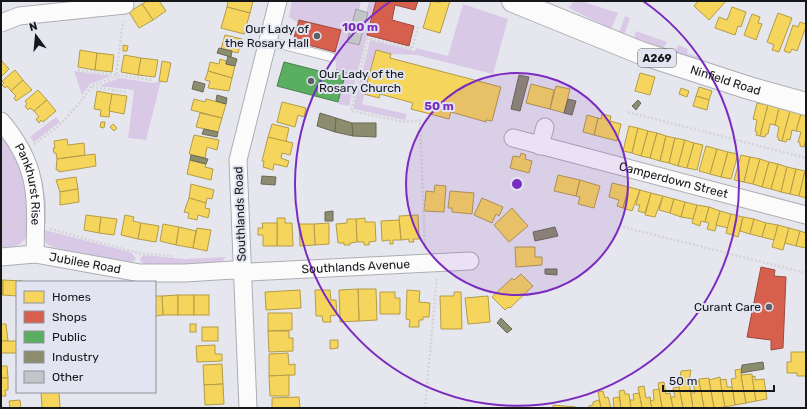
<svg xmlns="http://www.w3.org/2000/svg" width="807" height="409" viewBox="0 0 807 409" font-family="Rubik,sans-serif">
<rect width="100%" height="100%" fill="#e6e7ee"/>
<g fill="#d9c9e6">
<path d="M292,1H361L359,10H356L347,42L359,45L368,13L366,12L369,1H376L349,106L338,104L346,73L336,70L335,52L341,30L299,20L298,23L289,17Z"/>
<path d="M574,1H581L618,13L611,29L569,8Z"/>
<path d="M463,4L508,19L493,74L417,55L391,54L376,50L362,104L407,114L405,120L353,109L370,40L415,51L416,48L448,56Z"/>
<path d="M625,16L630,18L624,35L619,32Z"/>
<path d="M636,31L667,42L663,49L634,38Z"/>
<path d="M678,45L688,49L687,53L702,58L699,61L675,53Z"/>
<path d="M74,71L112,76L90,84L82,95Z"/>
<path d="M119,78L153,83L161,81L146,140L128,138L134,90L99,86Z"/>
<path d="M56,117L60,122L34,142L30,137Z"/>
<path d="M1,130L8,138L27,182L28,235C21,246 14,247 1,247Z"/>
<path d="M42,178L46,202V224H42L39,179Z"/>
<path d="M41,229L130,252L136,258L134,261L130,262C115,259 55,252 46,243C42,240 42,234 41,229Z"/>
<path d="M144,255L185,259L226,257L221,263L185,265L144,264L141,262L140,258Z"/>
</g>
<g fill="#f6d55c" stroke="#b39c48">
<path d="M147,1H159L166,11L153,20L142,4Z"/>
<path d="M228,1H253L250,13L227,7Z"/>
<path d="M431,1L437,2L450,1L440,33L423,28Z"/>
<path d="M698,1H726L709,20L694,6Z"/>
<path d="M142,4L153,20L139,28L129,12Z"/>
<path d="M227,7L250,13L244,34L221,28Z"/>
<path d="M732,7L746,12L741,27L738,26L735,35L715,28L719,17L727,20Z"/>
<path d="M778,13L792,18L779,52L772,50L774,45L767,42Z"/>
<path d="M752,14L760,17L758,23L762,24L756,40L744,35Z"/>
<path d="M800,22L806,24V27L797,51L792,49L790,53L784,51L793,25L798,27Z"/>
<path d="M225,35L242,39L238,53L221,49Z"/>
<path d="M123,45L128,46L127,51H123Z"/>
<path d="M80,50L97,53L95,70L78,67Z"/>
<path d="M376,50L391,54L390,58L501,87L492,121L486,120V122L451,112L449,119L411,109L413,103L380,94L379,98L364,94Z"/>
<path d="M97,53L114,55L112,72L95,70Z"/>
<path d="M124,55L141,58L138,75L121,72Z"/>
<path d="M141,58L158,60L155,77L138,75Z"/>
<path d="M220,59L226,61V64L235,66L232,78L208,71L210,62L219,64Z"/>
<path d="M1,60L9,69L1,77Z"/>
<path d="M162,61L171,63L167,82L159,81Z"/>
<path d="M15,70L23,80L11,91L7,86L5,88L2,85L4,83L2,81Z"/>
<path d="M208,71L232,78L229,91L208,88L210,81L205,80Z"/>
<path d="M640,73L655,77L650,95L635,91Z"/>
<path d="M23,80L32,90L16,101L14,98L16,96L11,91Z"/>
<path d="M531,84L554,90L550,109L526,103Z"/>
<path d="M556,86L570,89L564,113L550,109Z"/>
<path d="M699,87L712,91L709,100L696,96Z"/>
<path d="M681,88L689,91L687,97L679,94Z"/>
<path d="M38,90L47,100L34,111L30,108L28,110L25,106L27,104L25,101Z"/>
<path d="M97,91L112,94L109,117L100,116L101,110L94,109Z"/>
<path d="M112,94L127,96L124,114L109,111Z"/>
<path d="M696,96L709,100L707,110L693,106Z"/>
<path d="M194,99L205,102L206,99L226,104L222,118L191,110Z"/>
<path d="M47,100L56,111L43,122L41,120L39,123L36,119L39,117L34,111Z"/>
<path d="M282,102L306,108L304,117L298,115L295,127L277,122Z"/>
<path d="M757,103L768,105L760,136L756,135L757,132L755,131L757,120L753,119Z"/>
<path d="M768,105L779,108L775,125L770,124L768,134H766L765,137L760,136Z"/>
<path d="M779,108L790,111L782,141L778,140L779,138L777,137L779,127L775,125Z"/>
<path d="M790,111L801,114L796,131L792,130L790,140L787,139L786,142L782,141Z"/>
<path d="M200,113L222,118L218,132L196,127Z"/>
<path d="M602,114L611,116L610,121L621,124L617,141L594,135L598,118L601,119Z"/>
<path d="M801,114L806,115V139L804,147L800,146V143L798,142L801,132L796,131Z"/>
<path d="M587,115L598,118L594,135L583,132Z"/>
<path d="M101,122H105L104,128L100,127Z"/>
<path d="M113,124L117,128L114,131L110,127Z"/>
<path d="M272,124L289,128L286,142L268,137Z"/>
<path d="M629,126L638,128L632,153L623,151Z"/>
<path d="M638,128L648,131L641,156L632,153Z"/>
<path d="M648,131L657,133L650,158L641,156Z"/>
<path d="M657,133L666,136L660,161L650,158Z"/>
<path d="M194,135L219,140L217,150L207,147L205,158L189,154Z"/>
<path d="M666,136L675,138L669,163L660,161Z"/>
<path d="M268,137L293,143L290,155L282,153L281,158L289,161L287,167L274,164L273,170L263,167L264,161H262Z"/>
<path d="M675,138L685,140L678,166L669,163Z"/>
<path d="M67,139L68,145L84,143L85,155L57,159L56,153H54L53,148H55L54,141Z"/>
<path d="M685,140L694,143L687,168L678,166Z"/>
<path d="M694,143L703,145L697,170L687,168Z"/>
<path d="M706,146L717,149L710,174L699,171Z"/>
<path d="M717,149L728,152L721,177L710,174Z"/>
<path d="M728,152L738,154L731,179L721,177Z"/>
<path d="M521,153L526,155L525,159L532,161L529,173L510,168L513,156L520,157Z"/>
<path d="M95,154L96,166L59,172V170H56L57,159Z"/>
<path d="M741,155L750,157L744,182L734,180Z"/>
<path d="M750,157L760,159L753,184L744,182Z"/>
<path d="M760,159L769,162L762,187L753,184Z"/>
<path d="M190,160L206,164L205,167L213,169L211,180L187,174Z"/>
<path d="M769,162L778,164L771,189L762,187Z"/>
<path d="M778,164L787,167L781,192L771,189Z"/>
<path d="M787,167L796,169L790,194L781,192Z"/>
<path d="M796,169L805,171L799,196L790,194Z"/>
<path d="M805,171L806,172V198L799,196Z"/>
<path d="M558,175L580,180L576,196L554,191Z"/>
<path d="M76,177L78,189L60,192L56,180Z"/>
<path d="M580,180L600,186L594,208L578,204L580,197L576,196Z"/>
<path d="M612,183L629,187L623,208L617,206L619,200L609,197Z"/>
<path d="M191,184L214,190L212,199L207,198L206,203L189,198Z"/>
<path d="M435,185L446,186L444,212L424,211L426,191L434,192Z"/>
<path d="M629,187L640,190L632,211L623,208Z"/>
<path d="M78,189L79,202L60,205V192Z"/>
<path d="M640,190L651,193L645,213L638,211L640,205H636Z"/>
<path d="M450,191L474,193L472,214L452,212V208H448Z"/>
<path d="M651,193L663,196L655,217L645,215Z"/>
<path d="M663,196L674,199L670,213L659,210Z"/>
<path d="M189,198L206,203L205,208L210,209L208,218L198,215L197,220L188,218L189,213L184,212Z"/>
<path d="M482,198L503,207L499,216L496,214L492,223L474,215Z"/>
<path d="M674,199L685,202L681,217L670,213Z"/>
<path d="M685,202L697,205L693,219L681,217Z"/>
<path d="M697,205L709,207L705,222L701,221L700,226L692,223Z"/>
<path d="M709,207L720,211L715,231L707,229L709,223L705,222Z"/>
<path d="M512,208L528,226L509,242L494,225Z"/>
<path d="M720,211L731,214L728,228L716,225Z"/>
<path d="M731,214L743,217L738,237L726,233Z"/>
<path d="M86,215L101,217L99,233L84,230Z"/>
<path d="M125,215L134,217L133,221L141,223L138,239L121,235Z"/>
<path d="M418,215L419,239H413L414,242H409V239L401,240L399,216Z"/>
<path d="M101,217L117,219L114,235L99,233Z"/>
<path d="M743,217L754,219L750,234L740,231Z"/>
<path d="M277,218H285V223H292L293,246H277Z"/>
<path d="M365,218V222H375L376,241L369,242V245H364V242H357L356,219Z"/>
<path d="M347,219H356L357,242L350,243V245H344V243H338L336,224L347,223Z"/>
<path d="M754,219L766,223L762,237L750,234Z"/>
<path d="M399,220L401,240H393V244H390V240L382,241L381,221Z"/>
<path d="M141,223L159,226L156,242L138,239Z"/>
<path d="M262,223H277V246H263V235H258V228H263Z"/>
<path d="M329,223V244L315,245L314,224Z"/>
<path d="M766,223L778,225L774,240L762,237Z"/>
<path d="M163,224L179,227L176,245L160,241Z"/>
<path d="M299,224H314L315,245L300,246Z"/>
<path d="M778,225L789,228L783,250L772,247Z"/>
<path d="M179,227L196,231L193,248L176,245Z"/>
<path d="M197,228L211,230L207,251L193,248Z"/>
<path d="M789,228L800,231L796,246L785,243Z"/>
<path d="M800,231L806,233V248L796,246Z"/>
<path d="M515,247H535V257H542V265L516,267Z"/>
<path d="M521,274L533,286L510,308L508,307L505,310L492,297L512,278L514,280Z"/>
<rect x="1" y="280" width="2" height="15"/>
<path d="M3,280L22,281L17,282V296L3,295Z"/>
<path d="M358,289H376L377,320L359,321Z"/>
<path d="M358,289L359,321L340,322L339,290Z"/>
<path d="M300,290L301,308L266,310L265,292Z"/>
<path d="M315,290H330L331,300H336L337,315L330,316L331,322H323L322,316H316Z"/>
<path d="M407,290L420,291L419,302L430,303L429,317H423V320H419V327H409L410,320L406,319Z"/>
<path d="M380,292H395V298H400V314H380Z"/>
<path d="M454,292H461L462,329H441L440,296H454Z"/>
<path d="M178,295V315H163L162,296Z"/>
<rect x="178" y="295" width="16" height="20"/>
<rect x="194" y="295" width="15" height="20"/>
<path d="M155,296H162L163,315L155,316Z"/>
<path d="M488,296L490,322L468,324L465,298Z"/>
<path d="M268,313H292V330L268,331Z"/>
<path d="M1,324H6L8,341H1Z"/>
<rect x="190" y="324" width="6" height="8"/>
<rect x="202" y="327" width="16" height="14"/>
<path d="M268,331H289V338H293V351L269,352Z"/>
<path d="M330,340H338V348L330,349Z"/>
<rect x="1" y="341" width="16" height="12"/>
<path d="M215,345V354H222V361L197,362L196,346Z"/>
<path d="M791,352H806V376H797V373H787V362H791Z"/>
<path d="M288,353L289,365L295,364V375L269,376V354Z"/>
<path d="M222,364L223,384L204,385L203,365Z"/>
<path d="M1,366H7L8,378H1Z"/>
<path d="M742,369L741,375L746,403L735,405L731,379L736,378L735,370Z"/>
<path d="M691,370L689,381L693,408H683L679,387L681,371Z"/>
<path d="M752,374L756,401L746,403L741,375Z"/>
<path d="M289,375V396H270L269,376Z"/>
<path d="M755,376V380L764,379L767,399L756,401L752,377Z"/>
<path d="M720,377L725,407L714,408L709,380Z"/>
<path d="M1,378H8V390H5L6,396H1Z"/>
<path d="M709,378V380L714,408H704L699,381V379Z"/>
<path d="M726,379L727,387H732L735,405L725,407L720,380Z"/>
<path d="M699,381L704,408H693L691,393H695L693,382Z"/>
<path d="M664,382L666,394L670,393L673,408H662L658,383Z"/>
<path d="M223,384L224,404L205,405L204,385Z"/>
<path d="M644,386L646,398L650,397L652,408H642L638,387Z"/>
<path d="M679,387L683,408H673L671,397H675L673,388Z"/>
<path d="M659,389L662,408H652L650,401L654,400L653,390Z"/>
<path d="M624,390L625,394H629L631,408H621L619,391Z"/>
<path d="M603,391L605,398L608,397L611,408H601L598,392Z"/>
<path d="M41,392H59L60,408H42Z"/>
<path d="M639,393L642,408H631L630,400H634L633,394Z"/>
<path d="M299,397L300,408H272V398Z"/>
<path d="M619,397L621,408H613H614L613,398Z"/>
<path d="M20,400L21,408H10L9,401Z"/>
<path d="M599,400L601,408H589V406L593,405V402Z"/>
<path d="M553,405L576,407V408H553Z"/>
</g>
<g fill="#d6604d" stroke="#9c4a3e">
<path d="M376,1H418L415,10L395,5L392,20L414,26L409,46L367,35Z"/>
<path d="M299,20L341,30L335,52L293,41Z"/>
<path d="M761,267L775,270L774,276L786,277L783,348L771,350V340L747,337Z"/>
</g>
<path fill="#5aae61" stroke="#46814c" d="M284,62L335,75L336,70L346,72L338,102L277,86Z"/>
<g fill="#8c8c6e" stroke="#696955">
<path d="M219,48L232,51L231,57L217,53Z"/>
<path d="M228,56L237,59L235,66L226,64Z"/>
<path d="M519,75L529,77L520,111L511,109Z"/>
<path d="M194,81L205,84L203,92L192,89Z"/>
<path d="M217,95L227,98L226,104L216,101Z"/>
<path d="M568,99L576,101L572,115L564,113Z"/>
<path d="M638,100L641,103L636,110L632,106Z"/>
<path d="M320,113L336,118L335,132L317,126Z"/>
<path d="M336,118L352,123L353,136L335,132Z"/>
<path d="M352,123H376V137L353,136Z"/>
<path d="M204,129L218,132L217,137L202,134Z"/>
<path d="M191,155L208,159L206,164L190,160Z"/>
<path d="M262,176L276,177L275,185L261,184Z"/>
<path d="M333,211V221H325V212Z"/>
<path d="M555,227L558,236L535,241L533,232Z"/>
<path d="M545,269H557V275L545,274Z"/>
<path d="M501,318L512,329L507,333L497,323Z"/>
<path d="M763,362L764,369L741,373L742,365Z"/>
</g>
<path fill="#c3c5ca" stroke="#9b9da2" d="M356,9L368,13L359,45L347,42Z"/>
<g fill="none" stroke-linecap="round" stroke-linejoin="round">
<defs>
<path id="lane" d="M268,41L331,57"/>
<g id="street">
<path d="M1,23L19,16L125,5"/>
<path id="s1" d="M1,121C40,167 36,198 35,254"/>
<path id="s2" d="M513,138L806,215"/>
<path d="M540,146L545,127"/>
<path id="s3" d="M1,257L35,254L140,273H185L233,270L249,272L470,261"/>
<path d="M248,408L238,160L278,1"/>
</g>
<g id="primary">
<path id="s4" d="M513,1L641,53L749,88L806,104"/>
</g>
</defs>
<use href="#lane" stroke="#adaeb3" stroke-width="10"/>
<use href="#street" stroke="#adaeb3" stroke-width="19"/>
<use href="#primary" stroke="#adaeb3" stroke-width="24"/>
<g stroke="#d4d4d6" stroke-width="2.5" stroke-dasharray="2 2" stroke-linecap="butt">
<path d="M418,27L412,49L368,38L351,111L405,122L420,120L425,249"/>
<path d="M78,70L153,80"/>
<path d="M92,87L126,92"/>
<path d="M628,112L806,158"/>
<path d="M34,144L59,126L83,99L91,86L116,77L123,21"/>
<path d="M1,225L20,224"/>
<path d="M623,227L806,273"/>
<path d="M50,229L138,253L174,256"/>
<path d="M425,408L437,277"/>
</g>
<use href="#lane" stroke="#fbfbfc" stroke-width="8"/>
<use href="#street" stroke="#fbfbfc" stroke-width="17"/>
<use href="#primary" stroke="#fbfbfc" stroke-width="22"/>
</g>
<circle cx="517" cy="184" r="111" fill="#7b2cbf" fill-opacity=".12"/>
<g fill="none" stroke="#7b2cbf" stroke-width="2">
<circle cx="517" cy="184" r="111"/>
<path d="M643 1A222 222 0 1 1 391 1"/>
</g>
<g fill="#5f6065" stroke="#e2e5f1" stroke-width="1.5">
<circle cx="317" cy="36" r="4"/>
<circle cx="311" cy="81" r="4"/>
<circle cx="769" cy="307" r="4"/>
</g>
<g text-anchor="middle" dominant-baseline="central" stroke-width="4" stroke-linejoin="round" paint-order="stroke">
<rect fill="#e2e5f1" stroke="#53555b" stroke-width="1" x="638" y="49" width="38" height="18" rx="3"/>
<g font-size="11" font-weight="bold" fill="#16171b">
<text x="657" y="58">A269</text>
</g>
<g font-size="12" fill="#16171b" stroke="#e2e5f1" text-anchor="end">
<text x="309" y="29">Our Lady of<tspan x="309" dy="14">the Rosary Hall</tspan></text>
<text x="319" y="74" text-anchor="start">Our Lady of the<tspan x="319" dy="14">Rosary Church</tspan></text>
<text x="761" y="307">Curant Care</text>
</g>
<g font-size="12" fill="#16171b" stroke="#e2e5f1">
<text stroke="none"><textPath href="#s4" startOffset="227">Ninfield Road</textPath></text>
<text stroke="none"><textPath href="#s2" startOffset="166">Camperdown Street</textPath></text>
<text stroke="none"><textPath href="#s1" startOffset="71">Pankhurst Rise</textPath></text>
<text transform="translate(240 214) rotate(-92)">Southlands Road</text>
<text stroke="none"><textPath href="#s3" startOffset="85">Jubilee Road</textPath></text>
<text stroke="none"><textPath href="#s3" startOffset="357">Southlands Avenue</textPath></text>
</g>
</g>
<circle cx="517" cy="184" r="6" fill="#7b2cbf" stroke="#e2e5f1" stroke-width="2"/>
<g font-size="12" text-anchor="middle" font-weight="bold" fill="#7b2cbf" stroke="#e2e5f1" stroke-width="4" stroke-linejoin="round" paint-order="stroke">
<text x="360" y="31">100 m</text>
<text x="439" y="110">50 m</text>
</g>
<rect width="807" height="409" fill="none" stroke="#16171b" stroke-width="4"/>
<rect x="16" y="281" width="140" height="112" fill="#e2e5f1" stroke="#90939b"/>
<rect x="24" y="291" width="20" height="12" fill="#f6d55c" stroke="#90939b"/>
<text x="52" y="301" font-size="12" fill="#16171b">Homes</text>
<rect x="24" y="311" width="20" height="12" fill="#d6604d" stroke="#90939b"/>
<text x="52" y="321" font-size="12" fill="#16171b">Shops</text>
<rect x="24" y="331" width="20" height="12" fill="#5aae61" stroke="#90939b"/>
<text x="52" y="341" font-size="12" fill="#16171b">Public</text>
<rect x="24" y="351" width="20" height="12" fill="#8c8c6e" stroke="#90939b"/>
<text x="52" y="361" font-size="12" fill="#16171b">Industry</text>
<rect x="24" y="371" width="20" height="12" fill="#c3c5ca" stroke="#90939b"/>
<text x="52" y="381" font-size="12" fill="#16171b">Other</text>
<g transform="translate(36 36) rotate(344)" stroke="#e2e5f1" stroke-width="3" paint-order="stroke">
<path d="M0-3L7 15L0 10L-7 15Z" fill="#16171b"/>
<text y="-6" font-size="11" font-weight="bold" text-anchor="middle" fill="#16171b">N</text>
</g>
<path d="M663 385v6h111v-6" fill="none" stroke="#16171b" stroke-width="2"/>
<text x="669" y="385" font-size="12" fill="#16171b" stroke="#e2e5f1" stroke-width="3" paint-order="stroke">50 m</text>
</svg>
